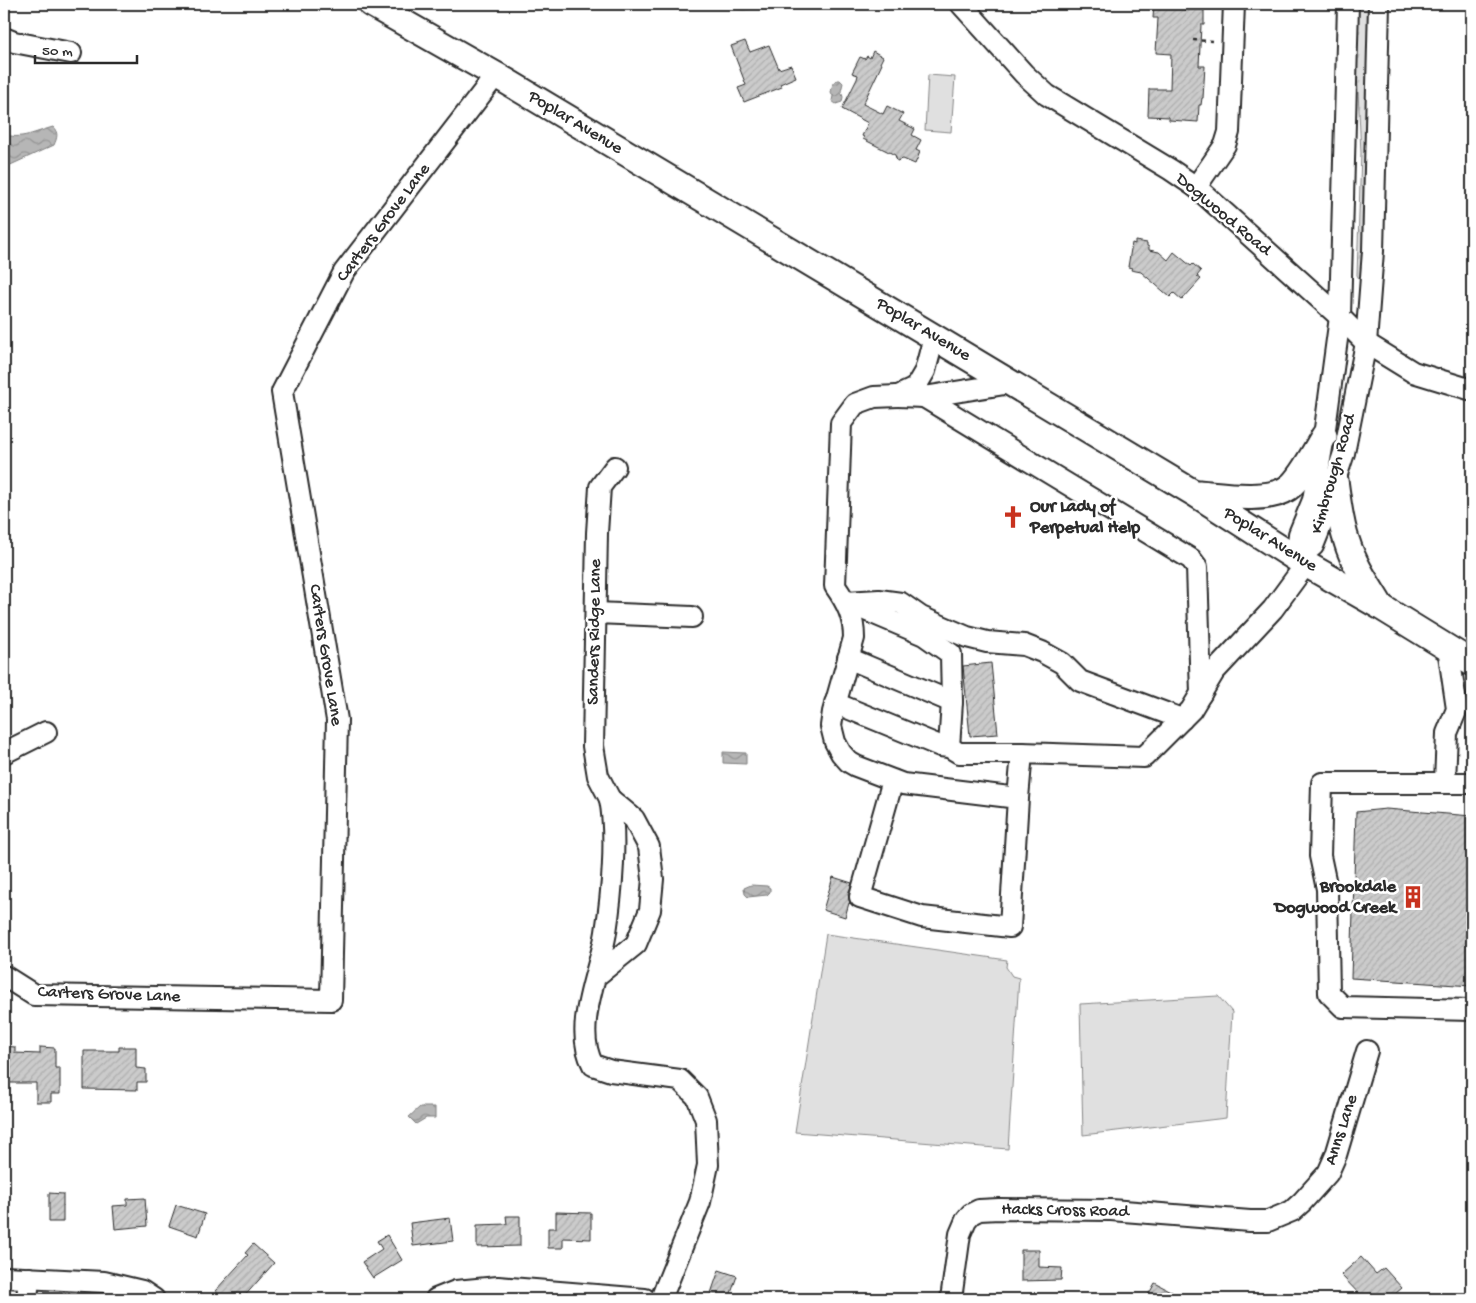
<svg xmlns="http://www.w3.org/2000/svg" width="1476" height="1303" viewBox="0 0 1476 1303" font-family="'Gochi Hand',sans-serif">
<defs>
<pattern id="grass-tufts" width="24" height="20" patternUnits="userSpaceOnUse" patternTransform="scale(1.25)"><rect width="24" height="20" fill="#e0e0e0"/><path d="M3 7l-1-3M5 7V3M7 7l1-3M15 17l-1-3M17 17v-4M19 17l1-3" fill="none" stroke="#c0c0c0"/></pattern>
<pattern id="water-waves" width="16" height="10" patternUnits="userSpaceOnUse" patternTransform="scale(1.25)"><rect width="16" height="10" fill="#b6b6b6"/><path d="M0 5q4-4 8 0t8 0" fill="none" stroke="#949494"/></pattern>
<pattern id="building-hatch" width="6" height="6" patternUnits="userSpaceOnUse" patternTransform="scale(1.25)"><rect width="6" height="6" fill="#cbcbcb"/><path d="M-1 1l2-2M0 6l6-6M5 7l2-2" fill="none" stroke="#aeaeae"/></pattern>
</defs>
<rect width="100%" height="100%" fill="#fff"/>
<filter id="ink" filterUnits="userSpaceOnUse"><feTurbulence type="fractalNoise" baseFrequency=".02" numOctaves="2"/><feDisplacementMap in="SourceGraphic" scale="10" xChannelSelector="R" yChannelSelector="G"/><feConvolveMatrix kernelMatrix="1 2 1 2 8 2 1 2 1" color-interpolation-filters="sRGB"/></filter>
<g filter="url(#ink)">
<g fill="url(#grass-tufts)" stroke="#868686">
<path d="M723,4H760C749,13 735,10 723,4Z"/>
<path d="M1355,4H1370L1362,280L1360,281L1357,275L1361,153L1355,28Z"/>
</g>
<g fill="#e0e0e0" stroke="#868686">
<path d="M928,75L955,77L951,132L925,130Z"/>
<path d="M826,934L1007,960L1006,967L1012,976L1019,978L1008,1149L795,1132Z"/>
<path d="M1218,996L1232,1012L1226,1118L1083,1135L1080,1004Z"/>
</g>
<g fill="url(#water-waves)" stroke="#7e7e7e">
<path d="M837,80H840L843,83L841,91L843,97L842,102L836,104L832,101L833,96L831,92L833,83Z"/>
<path d="M53,127C59,133 57,138 54,145L4,168V134C19,141 38,131 53,127Z"/>
<path d="M723,752L746,753V764L723,763Z"/>
<path d="M751,885L767,886L770,888V892L767,895L748,897L745,894L744,888Z"/>
<path d="M420,1107H435V1118H426L416,1124L409,1117Z"/>
</g>
<g fill="url(#building-hatch)" stroke="#2b2b2b">
<path d="M1154,5H1184V10H1204V25H1201L1199,66H1205L1203,98H1202L1201,105H1199L1198,122L1169,120V117L1148,116L1149,89H1170L1171,54L1156,53L1158,18H1153Z"/>
<path d="M745,41L750,52L769,45L779,69L791,65L796,77L780,84L782,87L744,102L738,88L746,85L731,46Z"/>
<path d="M873,51L883,57L880,63L882,64L863,104L883,114L887,106L903,114L899,121L915,129L912,135L921,140L916,150L920,152L915,164L903,159L897,161L895,155L863,139L864,137L862,136L868,123L842,109L857,79L858,75L852,73L860,57L865,59L867,56L870,58Z"/>
<path d="M1135,241L1147,243V246L1149,247V250L1159,252L1168,260L1174,252L1191,266L1193,264L1201,271L1197,276L1201,279L1182,300L1174,293L1170,297L1141,272L1131,270L1132,268L1128,267L1132,243L1135,244Z"/>
<path d="M991,663L998,734L970,736L963,666Z"/>
<path d="M1386,809L1472,816V986L1351,978L1356,812Z"/>
<path d="M833,877L852,883L848,894L850,904L849,903L845,917L823,910Z"/>
<path d="M4,1046L15,1047V1053L40,1054V1047L55,1048V1068H60V1094H51V1102H36V1083H4Z"/>
<path d="M119,1047H136V1068L146,1069V1082H137V1090L84,1089V1051H119Z"/>
<path d="M49,1193L63,1194V1222H49Z"/>
<path d="M145,1198L147,1226L115,1229L113,1206L127,1205V1199Z"/>
<path d="M176,1205L205,1214L198,1236L169,1226Z"/>
<path d="M556,1212L591,1213V1239L563,1238V1248H548V1228H556Z"/>
<path d="M506,1216H520V1246L477,1247V1225L507,1224Z"/>
<path d="M450,1218L453,1241L413,1246L410,1223Z"/>
<path d="M387,1235L402,1260L373,1278L362,1262L382,1249L377,1241Z"/>
<path d="M253,1244L274,1263L242,1299H224L215,1291L248,1255L245,1253Z"/>
<path d="M1021,1250H1039V1267L1062,1268L1061,1280L1021,1281Z"/>
<path d="M1361,1257L1376,1274L1384,1268L1402,1288L1389,1299H1364L1341,1275Z"/>
<path d="M719,1270L737,1276L729,1299H709Z"/>
<path d="M1155,1283L1186,1299H1146Z"/>
</g>
<g fill="none" stroke-linecap="round" stroke-linejoin="round">
<defs>
<g id="minor">
<path d="M961,4L1024,74L1047,95L1171,170L1196,187L1340,317L1366,343L1413,372L1472,390"/>
<path d="M4,38L14,42L71,53"/>
<path d="M1196,187L1225,145L1229,132L1234,4"/>
<path d="M934,337L925,371L915,388L898,396L924,397L1011,383"/>
<path d="M924,397L1191,559L1197,567L1201,694"/>
<path d="M1297,559L1313,546L1319,531L1335,480L1344,453L1366,343L1373,251L1379,4"/>
<path d="M1297,559L1299,534L1313,500L1324,436L1340,317L1348,4"/>
<path d="M846,602L879,600L901,603L921,617L967,637L987,642L1024,645L1042,652L1062,663L1080,681L1182,719"/>
<path d="M851,604L924,635L951,654L952,702L949,747"/>
<path d="M596,613L692,617"/>
<path d="M848,658L952,702"/>
<path d="M835,703L940,746L949,747L959,753H1022"/>
<path d="M4,753L46,732"/>
<path d="M893,780L860,897L922,917L1010,927L1018,798L903,784L856,766L849,762L841,753L835,742L831,726L833,712L854,638C854,617 847,603 835,586L841,423L855,404L874,397L898,396"/>
<path d="M1445,782L1447,733L1457,709L1448,648"/>
<path d="M1472,783H1322L1320,856L1327,889L1329,993L1343,1007L1472,1010"/>
<path d="M1018,798L1022,753L1144,757L1191,710L1214,672L1273,609L1306,564"/>
<path d="M610,799L598,776L593,746L597,533L600,487L615,467"/>
<path d="M4,976L34,995L331,1000L337,720L282,392L344,272L496,75"/>
<path d="M595,977L636,944L650,910L653,879L649,847L634,819L610,799C617,837 612,893 606,932C600,972 572,1027 593,1065L611,1071L680,1080L697,1097L706,1120L708,1165L700,1202L661,1299"/>
<path d="M4,1277L104,1282L142,1291L154,1299"/>
<path d="M27,1299L29,1278"/>
<path d="M436,1299L456,1291L498,1287L645,1299"/>
<path d="M951,1299L960,1234L966,1220L971,1214L979,1210L999,1209L1111,1210L1250,1221H1268L1292,1211L1302,1202L1328,1173L1336,1155L1367,1051"/>
</g>
<g id="major">
<path d="M371,4L496,75L934,337L1194,493L1297,559L1381,607L1472,663"/>
<path d="M1335,480C1338,501 1340,523 1347,542C1354,565 1368,585 1380,605"/>
<path d="M1199,493C1222,495 1269,502 1288,488C1300,480 1316,449 1324,436"/>
</g>
</defs>
<use href="#minor" stroke="#2b2b2b" stroke-width="24"/>
<use href="#major" stroke="#2b2b2b" stroke-width="29"/>
<path stroke="#2b2b2b" stroke-width="2.5" stroke-dasharray="4 4" stroke-linecap="butt" d="M1193,40L1212,41"/>
<use href="#minor" stroke="#fff" stroke-width="20"/>
<use href="#major" stroke="#fff" stroke-width="25"/>
</g>
</g>
<defs>
<symbol id="church-bare" viewBox="-9 -9 18 18"><path d="M-1.2-6h2.4v3.5h3.3v2.4h-3.3V6h-2.4V-.1h-3.3v-2.4h3.3Z" fill="#c8321e" stroke="#fff" stroke-width="2.5" paint-order="stroke"/></symbol>
<symbol id="building-bare" viewBox="-9 -9 18 18"><path d="M-4-6H4V6H1V3H-1V6H-4ZM-2.5-4.3h1.7v1.8h-1.7ZM.8-4.3h1.7v1.8H.8ZM-2.5-1h1.7V.8h-1.7ZM.8-1h1.7V.8H.8Z" fill="#c8321e" stroke="#fff" stroke-width="2.5" paint-order="stroke"/></symbol>
</defs>
<g fill-rule="evenodd">
<use href="#church-bare" x="997" y="501" width="32" height="32"/>
<use href="#building-bare" x="1397" y="881" width="32" height="32"/>
</g>
<g text-anchor="middle" dominant-baseline="central" stroke-width="5" stroke-linejoin="round" paint-order="stroke">
<g font-size="18" fill="#2b2b2b" stroke="#fff">
<text transform="translate(575 123) rotate(31)">Poplar Avenue</text>
<text transform="translate(1223 215) rotate(40)">Dogwood Road</text>
<text transform="translate(384 223) rotate(-53)">Carters Grove Lane</text>
<text transform="translate(923 330) rotate(31)">Poplar Avenue</text>
<text transform="translate(1334 474) rotate(-74)">Kimbrough Road</text>
<text transform="translate(1270 540) rotate(32)">Poplar Avenue</text>
<text transform="translate(595 632) rotate(-89)">Sanders Ridge Lane</text>
<text transform="translate(325 655) rotate(81)">Carters Grove Lane</text>
<text transform="translate(109 995) rotate(2)">Carters Grove Lane</text>
<text transform="translate(1342 1130) rotate(-72)">Anns Lane</text>
<text transform="translate(1065 1211) rotate(1)">Hacks Cross Road</text>
</g>
<g font-size="18" font-weight="bold" fill="#2b2b2b" stroke="#fff" text-anchor="start">
<text x="1030" y="507">Our Lady of<tspan x="1030" dy="21">Perpetual Help</tspan></text>
<text x="1396" y="887" text-anchor="end">Brookdale<tspan x="1396" dy="21">Dogwood Creek</tspan></text>
</g>
</g>
<rect width="1476" height="1303" fill="none" stroke="#fff" stroke-width="20"/>
<rect x="10" y="10" width="1456" height="1283" fill="none" stroke="#2b2b2b" stroke-width="2" filter="url(#ink)"/>
<path d="M35 55v8h102v-8" fill="none" stroke="#2b2b2b" stroke-width="2.5"/>
<text x="42" y="55" font-size="15" fill="#2b2b2b" stroke="#ffffff" stroke-width="4" paint-order="stroke">50 m</text>
</svg>
